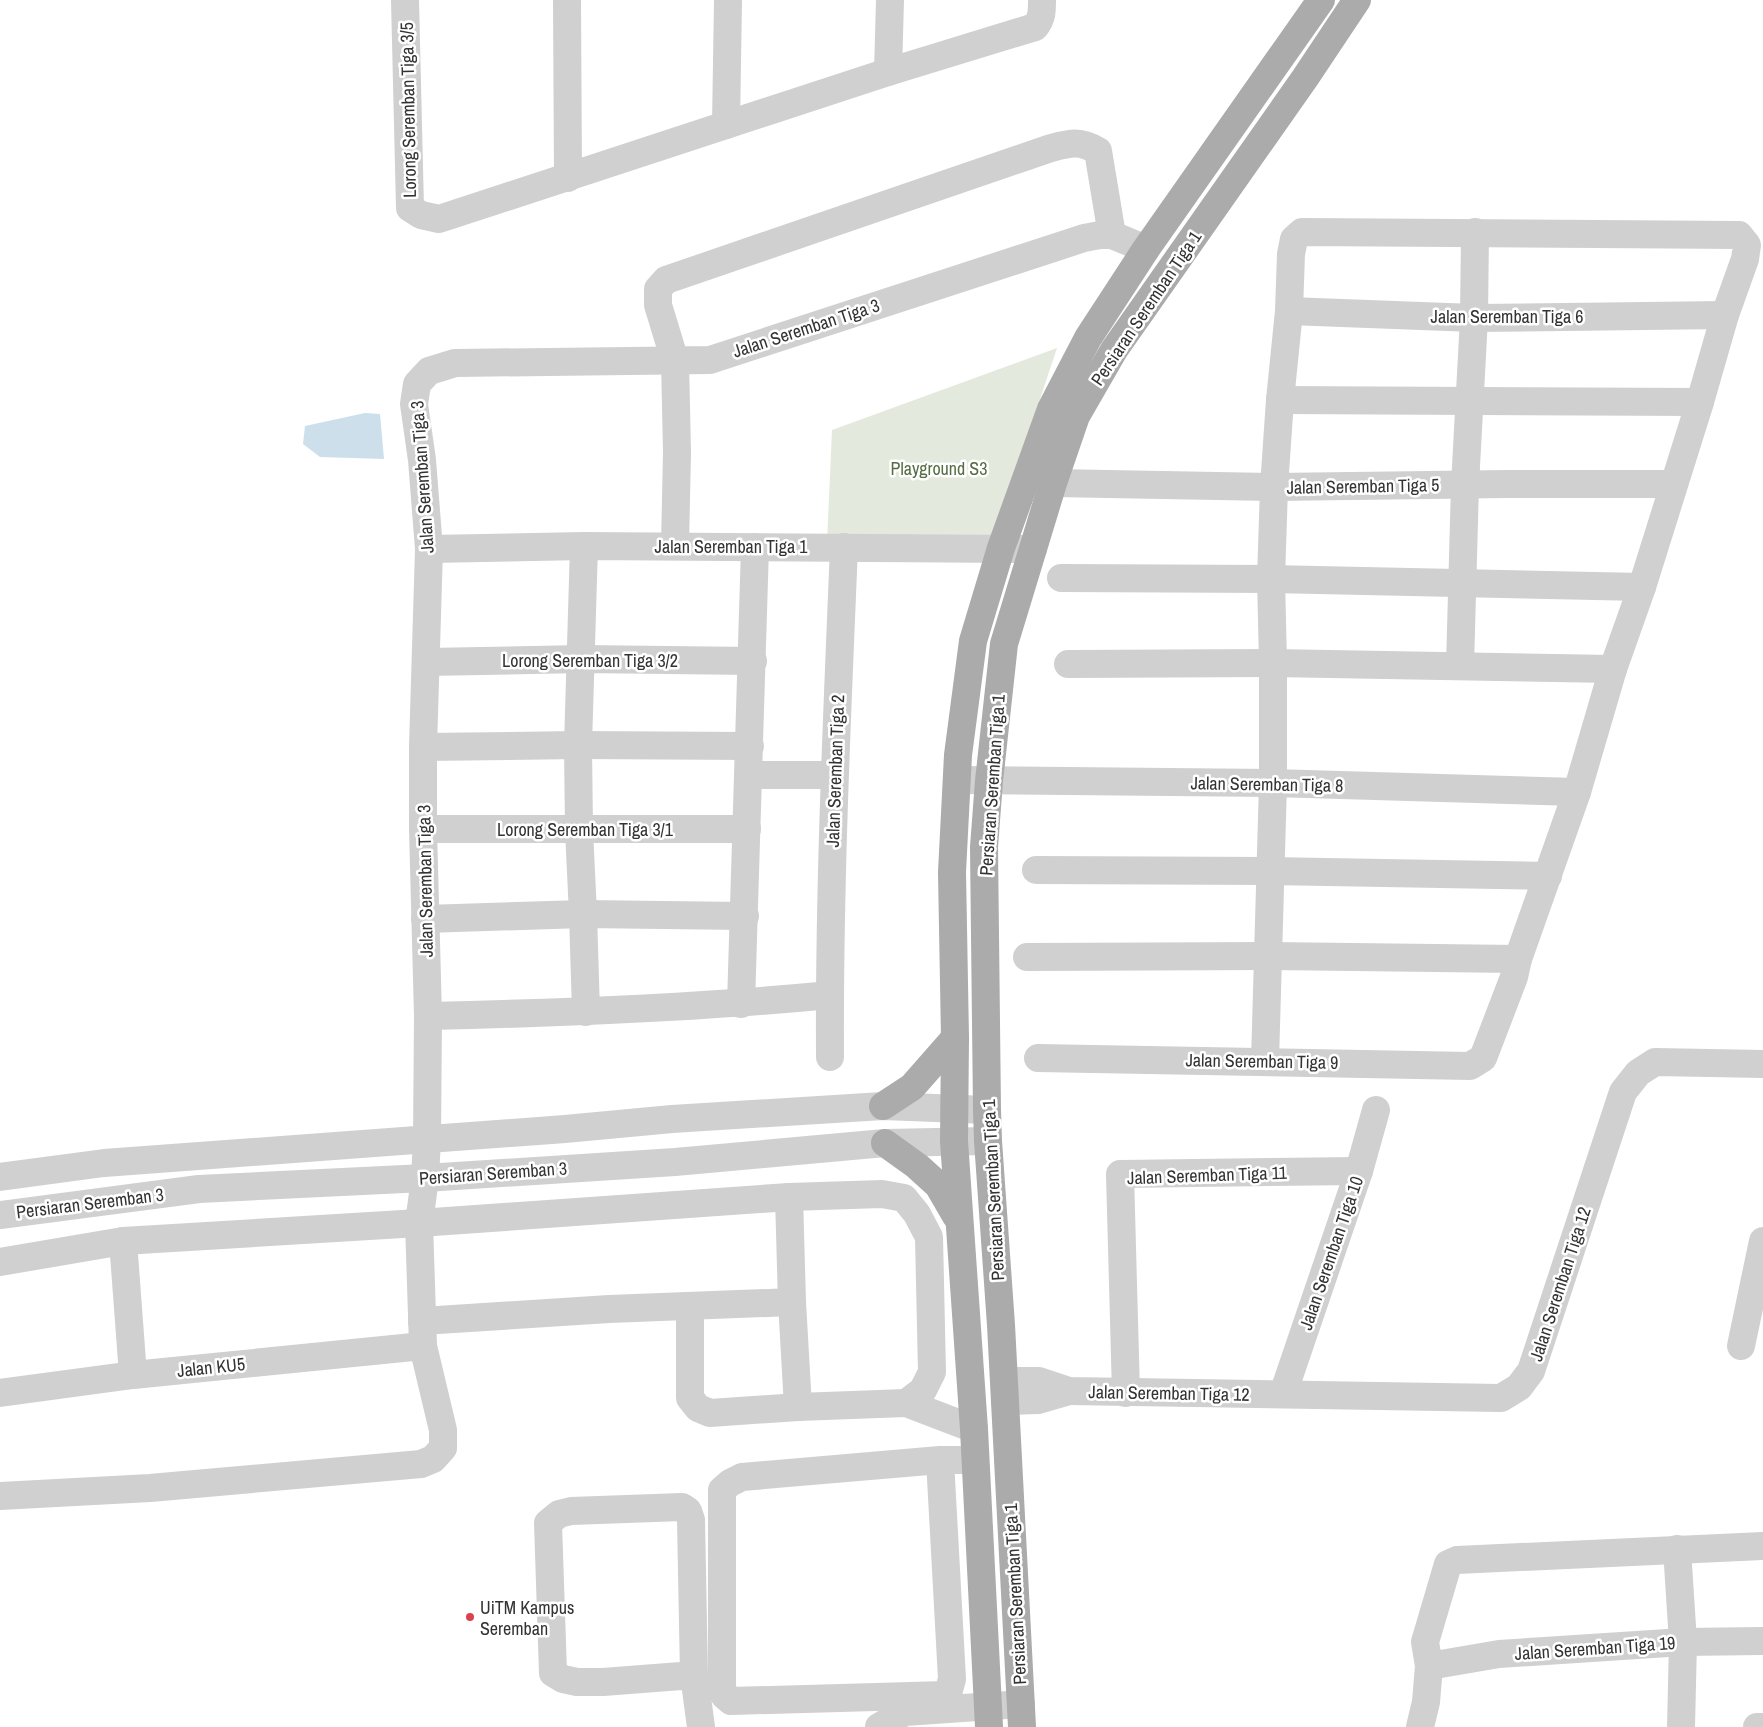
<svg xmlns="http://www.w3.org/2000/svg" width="1763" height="1727" viewBox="0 0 1763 1727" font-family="'Archivo Narrow',sans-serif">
<rect width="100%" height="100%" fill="#fff"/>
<path fill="#e3e9dc" d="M1057,348L993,540L827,543L832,430Z"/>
<path fill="#cddfea" d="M365,413L380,414L384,459L320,457L303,444L305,426Z"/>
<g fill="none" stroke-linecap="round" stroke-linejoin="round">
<g stroke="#d0d0d0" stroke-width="28">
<path d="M405,0L410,208L421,215L439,219L888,72L1035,27C1042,19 1042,11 1042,0"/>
<path d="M567,0L568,178"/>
<path d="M888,72L890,0"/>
<path d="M726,125L728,0"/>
<path d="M1289,311L1474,318L1725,315"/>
<path d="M1280,400L1700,402"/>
<path d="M1053,483L1274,487L1506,484H1673"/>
<path d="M584,546L578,745L579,830L583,914L586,1012"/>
<path d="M675,546L677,452L675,361L658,305V289L666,280L1051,148C1070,143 1080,140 1098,151L1112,235"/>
<path d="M429,549L584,546L1033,549"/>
<path d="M1061,578L1271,579L1642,587"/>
<path d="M426,662L582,659L753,661"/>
<path d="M1068,664L1273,663L1613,669"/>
<path d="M1460,666L1465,485L1474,318L1475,232"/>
<path d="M423,747L578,745L750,746"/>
<path d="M749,775H834"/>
<path d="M957,780L1273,783L1577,792"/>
<path d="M423,829H747"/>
<path d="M1036,870L1270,871L1548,876"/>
<path d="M425,919L583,914L745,916"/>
<path d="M1027,957L1269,956L1518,959"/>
<path d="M741,1004L755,547"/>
<path d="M428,1016C563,1013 696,1008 830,995"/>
<path d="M830,1057C829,887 837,717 844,547"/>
<path d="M1038,1058L1470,1066L1483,1058L1514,977L1518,959L1577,792L1613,669L1642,587L1700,402L1725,315L1745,259L1747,245L1739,235L1302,232L1294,239L1291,254L1289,311L1280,400L1274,487L1271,579L1273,663V783L1265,1061"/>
<path d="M0,1177L104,1163L565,1129L672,1119L883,1106L987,1110"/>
<path d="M789,1197L792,1302L798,1407"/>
<path d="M0,1215L199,1189L425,1178L675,1162L885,1143L988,1141"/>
<path d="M123,1241L133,1375"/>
<path d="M0,1262L123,1241L419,1223L789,1197L882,1194L904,1198L917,1214L929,1237L932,1372L923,1390L906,1403"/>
<path d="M690,1306V1398L698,1408L710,1413L798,1407L906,1403L974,1429"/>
<path d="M422,1321L609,1309L792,1302"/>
<path d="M1741,1346L1763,1241"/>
<path d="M1004,1381H1039L1069,1391L1501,1398L1519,1387L1531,1371L1623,1092L1638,1073L1655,1062L1763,1064"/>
<path d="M0,1393L133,1375L423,1346"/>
<path d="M1126,1393L1120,1174L1359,1171"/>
<path d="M1283,1394L1359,1171L1376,1110"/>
<path d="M1005,1401L1038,1400L1069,1391"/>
<path d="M940,1460L952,1679L949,1690L945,1695L731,1701L724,1695L722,1687V1490L730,1483L742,1477L940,1460H975"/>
<path d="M0,1496L150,1488L421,1464L433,1459L443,1448V1430L423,1346L419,1223L425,1178L427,1139L428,1016L423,829V747L429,549L422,460L414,404L417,384L429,371L455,363L710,360L1084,238L1100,235H1112L1146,249"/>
<path d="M1677,1549L1683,1642L1681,1727"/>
<path d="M1429,1666L1499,1654L1683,1642L1763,1641"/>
<path d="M694,1675L603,1682H577L563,1679L553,1673L548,1523L559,1514L571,1511L682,1507L688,1511L691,1520L694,1675L701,1727"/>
<path d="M879,1727L905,1712L1021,1704"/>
<path d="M1420,1727L1426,1702L1429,1666L1425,1642L1448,1564L1457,1560L1763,1546"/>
<path d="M1757,1727H1763"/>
</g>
<g stroke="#ababab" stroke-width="28">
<path d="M883,1106L912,1087L955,1038"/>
<path d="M885,1143L917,1166L938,1185L956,1216"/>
<path d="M989,1727L974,1429L954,1141L955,1038L952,872L958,755L973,641L1001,548L1051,409L1088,338L1146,249L1321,0"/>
<path d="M1022,1727L1001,1325L988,1141L987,1110L984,847L989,781L1004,644L1053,483L1076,416L1114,350L1305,78L1357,0"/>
</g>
</g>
<circle fill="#dc424b" stroke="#fff" stroke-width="2" cx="470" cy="1617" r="5"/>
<g text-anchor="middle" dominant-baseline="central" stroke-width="5" stroke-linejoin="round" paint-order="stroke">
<g font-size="18" fill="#333" stroke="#fff">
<text transform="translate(408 110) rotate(-91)">Lorong Seremban Tiga 3/5</text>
<text transform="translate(1146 308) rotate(-56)">Persiaran Seremban Tiga 1</text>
<text x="1507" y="316">Jalan Seremban Tiga 6</text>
<text transform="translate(806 328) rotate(-18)">Jalan Seremban Tiga 3</text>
<text transform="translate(422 477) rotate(-94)">Jalan Seremban Tiga 3</text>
<text transform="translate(1363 486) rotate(-1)">Jalan Seremban Tiga 5</text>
<text x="731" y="546">Jalan Seremban Tiga 1</text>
<text x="590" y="660">Lorong Seremban Tiga 3/2</text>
<text transform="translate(835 771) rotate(-88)">Jalan Seremban Tiga 2</text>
<text transform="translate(1267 784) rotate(1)">Jalan Seremban Tiga 8</text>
<text transform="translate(992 785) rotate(-86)">Persiaran Seremban Tiga 1</text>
<text x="585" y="829">Lorong Seremban Tiga 3/1</text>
<text transform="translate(425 881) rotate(-91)">Jalan Seremban Tiga 3</text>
<text transform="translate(1262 1061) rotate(1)">Jalan Seremban Tiga 9</text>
<text transform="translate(493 1173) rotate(-4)">Persiaran Seremban 3</text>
<text transform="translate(1207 1175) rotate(-2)">Jalan Seremban Tiga 11</text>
<text transform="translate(993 1190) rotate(-93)">Persiaran Seremban Tiga 1</text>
<text transform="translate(90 1203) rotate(-7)">Persiaran Seremban 3</text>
<text transform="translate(1331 1253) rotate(-71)">Jalan Seremban Tiga 10</text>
<text transform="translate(1560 1284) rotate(-72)">Jalan Seremban Tiga 12</text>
<text transform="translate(211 1367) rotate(-6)">Jalan KU5</text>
<text transform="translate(1169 1393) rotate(1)">Jalan Seremban Tiga 12</text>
<text transform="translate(1015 1594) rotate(-93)">Persiaran Seremban Tiga 1</text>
<text transform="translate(1595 1648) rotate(-4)">Jalan Seremban Tiga 19</text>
</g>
<g font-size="18" fill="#556d42" stroke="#fff">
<text x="939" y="468">Playground S3</text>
</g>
<g font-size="18" fill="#333" stroke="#fff" text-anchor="start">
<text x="480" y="1607">UiTM Kampus<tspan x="480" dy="21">Seremban</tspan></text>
</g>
</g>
</svg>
